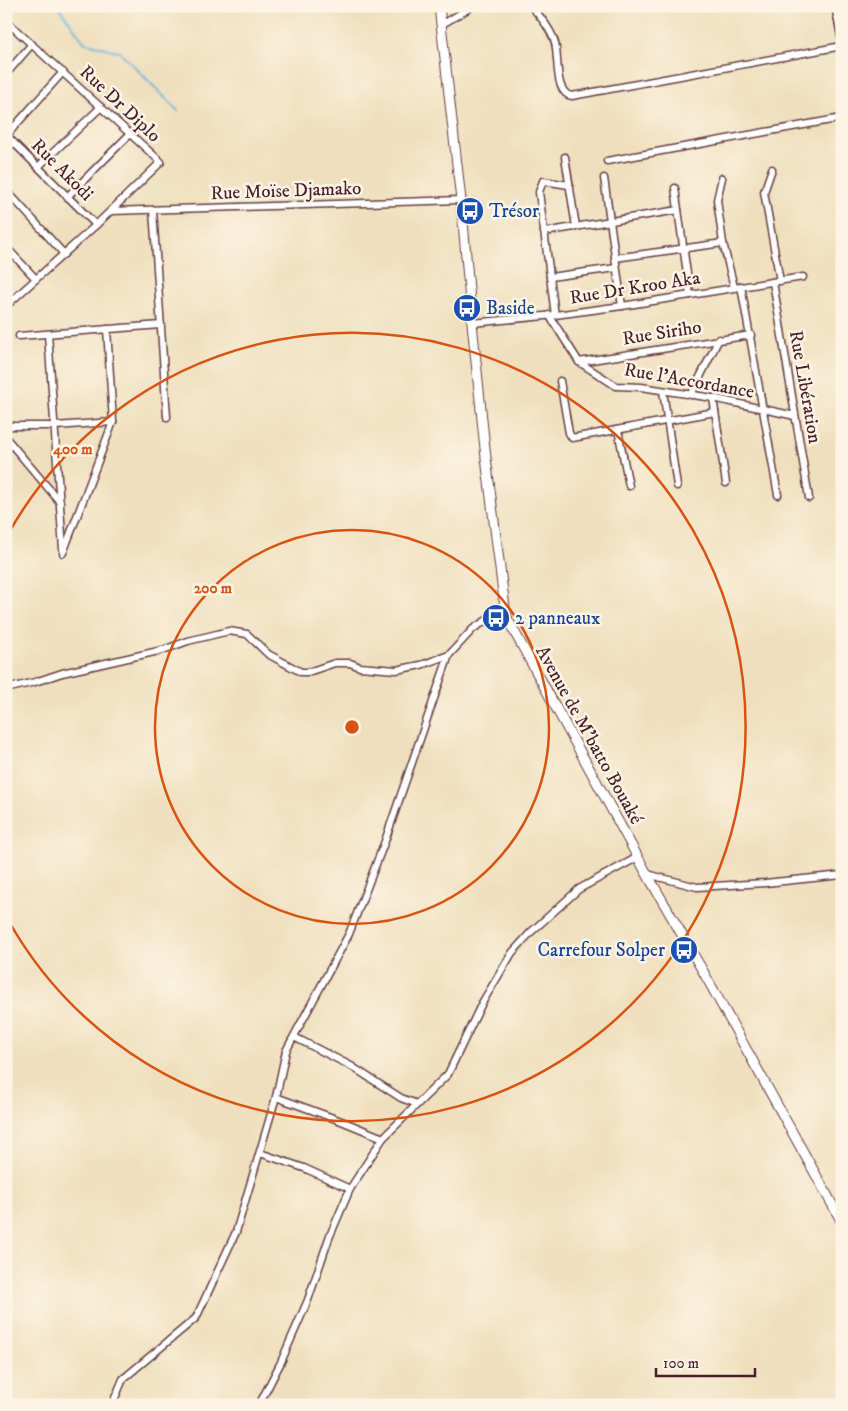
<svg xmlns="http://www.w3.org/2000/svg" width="848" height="1411" viewBox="0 0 848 1411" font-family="'IM FELL DW Pica',serif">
<rect width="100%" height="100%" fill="#fcf5e5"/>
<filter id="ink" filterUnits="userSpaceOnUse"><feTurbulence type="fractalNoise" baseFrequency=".02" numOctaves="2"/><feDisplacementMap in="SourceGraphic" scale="10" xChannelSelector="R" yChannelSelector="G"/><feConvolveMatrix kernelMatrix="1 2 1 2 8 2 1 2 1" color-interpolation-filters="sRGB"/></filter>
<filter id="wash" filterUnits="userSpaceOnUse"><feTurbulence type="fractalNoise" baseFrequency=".0096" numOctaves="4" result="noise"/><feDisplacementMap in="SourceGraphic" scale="20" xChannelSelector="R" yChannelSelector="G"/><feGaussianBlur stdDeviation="1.12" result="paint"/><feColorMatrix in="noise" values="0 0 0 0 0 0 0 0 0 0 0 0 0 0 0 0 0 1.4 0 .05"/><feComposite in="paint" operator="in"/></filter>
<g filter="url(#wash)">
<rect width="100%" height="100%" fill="#f0dfbe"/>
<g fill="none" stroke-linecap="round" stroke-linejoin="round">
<path stroke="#5eb3da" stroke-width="2" d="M58,6L84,42L120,52L178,111"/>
</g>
</g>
<g filter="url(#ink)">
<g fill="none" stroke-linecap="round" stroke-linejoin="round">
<defs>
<g id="street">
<path d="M531,6C541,17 551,29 555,43C559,57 554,94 572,96L842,46"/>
<path d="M835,6L842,41"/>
<path d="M6,21L161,162L96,225L6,306"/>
<path d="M441,25L473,6"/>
<path d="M6,74L32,44"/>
<path d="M6,136L63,72"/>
<path d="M7,136L96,225"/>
<path d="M565,157L576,227"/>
<path d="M607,161L842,118"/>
<path d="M38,167L101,107"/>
<path d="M772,169L764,192L780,281"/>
<path d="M604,178L622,306"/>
<path d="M722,178L717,200L723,243L734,287"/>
<path d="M675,188L690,295"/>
<path d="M6,190L64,254"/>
<path d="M67,197L130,134"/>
<path d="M153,210L167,417"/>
<path d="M111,211L461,200"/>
<path d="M544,232L678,210"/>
<path d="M6,247L36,279"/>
<path d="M615,258L723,243"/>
<path d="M550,277L616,268"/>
<path d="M773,282L809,498"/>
<path d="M741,286L778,495"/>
<path d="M549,315L579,362L616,386L641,387L713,398L795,416"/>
<path d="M555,315L539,192L543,181L569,185"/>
<path d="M472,323L555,315L622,306L803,277"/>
<path d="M48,334L63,549"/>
<path d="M19,336L161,325"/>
<path d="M579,362L751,335"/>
<path d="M560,381L569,433L572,438L715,412"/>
<path d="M663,391L677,486"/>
<path d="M691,395L719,339"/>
<path d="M713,398L726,483"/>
<path d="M6,426H55L113,422"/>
<path d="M618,430L629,486"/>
<path d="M6,438L60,502"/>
<path d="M63,553L113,422L107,329"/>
<path d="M6,689L35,682L62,673L163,650L188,641L229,631L247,634L268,654L301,672H308L335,663H350L360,667L396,670L421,665L449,655"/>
<path d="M647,874L697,887L765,883L842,875"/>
<path d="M294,1037L351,1066L401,1098L417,1104"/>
<path d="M276,1097L344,1122L383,1138"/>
<path d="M260,1153L304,1168L350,1189"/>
<path d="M112,1405L123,1379L196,1318L236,1232L276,1097L286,1051L349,934L385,841L449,655L473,629L505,608"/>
<path d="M259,1405L281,1362L308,1300L329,1238L350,1189L383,1138L448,1074L482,1003L512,953L531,932L579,889L638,857"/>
</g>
<path id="secondary" d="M439,6L461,200L472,323L486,458L505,608L508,620L647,874L704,973L842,1222"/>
</defs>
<use href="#street" stroke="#633c41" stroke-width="9"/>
<use href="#secondary" stroke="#633c41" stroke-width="11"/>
<use href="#street" stroke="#fff" stroke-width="6"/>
<use href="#secondary" stroke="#fff" stroke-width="9"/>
</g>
</g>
<g fill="none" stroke="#d8530f" stroke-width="2.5">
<circle cx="352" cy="727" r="197"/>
<path d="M7 536A394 394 0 1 1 7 918"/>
</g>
<defs>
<symbol id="bus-disc" viewBox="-11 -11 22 22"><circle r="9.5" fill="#1a4fb4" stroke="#fcf5e5"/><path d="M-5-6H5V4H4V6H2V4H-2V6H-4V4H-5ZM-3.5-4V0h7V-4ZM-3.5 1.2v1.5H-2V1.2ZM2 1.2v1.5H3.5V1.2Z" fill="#fff"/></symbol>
</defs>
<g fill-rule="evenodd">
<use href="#bus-disc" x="454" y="195" width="32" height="32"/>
<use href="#bus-disc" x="451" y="292" width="32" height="32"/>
<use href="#bus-disc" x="480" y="602" width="32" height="32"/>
<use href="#bus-disc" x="668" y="934" width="32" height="32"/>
</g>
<g text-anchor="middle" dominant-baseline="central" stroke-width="5" stroke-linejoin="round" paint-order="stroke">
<g font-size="19" fill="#4a1f2b" stroke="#fcf5e5">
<text transform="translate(120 104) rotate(43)">Rue Dr Diplo</text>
<text transform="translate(62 170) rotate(45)">Rue Akodi</text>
<text transform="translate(286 191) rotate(-2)">Rue Moïse Djamako</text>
<text transform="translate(635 288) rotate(-9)">Rue Dr Kroo Aka</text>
<text transform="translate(662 333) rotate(-9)">Rue Siriho</text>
<text transform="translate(689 381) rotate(10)">Rue l'Accordance</text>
<text transform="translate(805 387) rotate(80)">Rue Libération</text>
<text transform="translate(589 735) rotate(61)">Avenue de M'batto Bouaké</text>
</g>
<g font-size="19" fill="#164399" stroke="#fcf5e5" text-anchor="start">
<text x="489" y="211">Trésor</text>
<text x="486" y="308">Baside</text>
<text x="515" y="618">2 panneaux</text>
<text x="665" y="950" text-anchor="end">Carrefour Solper</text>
</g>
</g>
<circle cx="352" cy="727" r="8" fill="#d8530f" stroke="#fcf5e5" stroke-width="2.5"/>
<g font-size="15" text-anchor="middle" font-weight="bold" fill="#d8530f" stroke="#fcf5e5" stroke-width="5" stroke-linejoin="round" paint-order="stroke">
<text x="73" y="454">400 m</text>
<text x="213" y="593">200 m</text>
</g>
<rect width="848" height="1411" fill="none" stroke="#fcf5e5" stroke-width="25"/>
<path d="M656 1368v8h99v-8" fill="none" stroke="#4a1f2b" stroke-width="2.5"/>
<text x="663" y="1368" font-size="15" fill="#4a1f2b" stroke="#fcf5e5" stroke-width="4" paint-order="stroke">100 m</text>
</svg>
